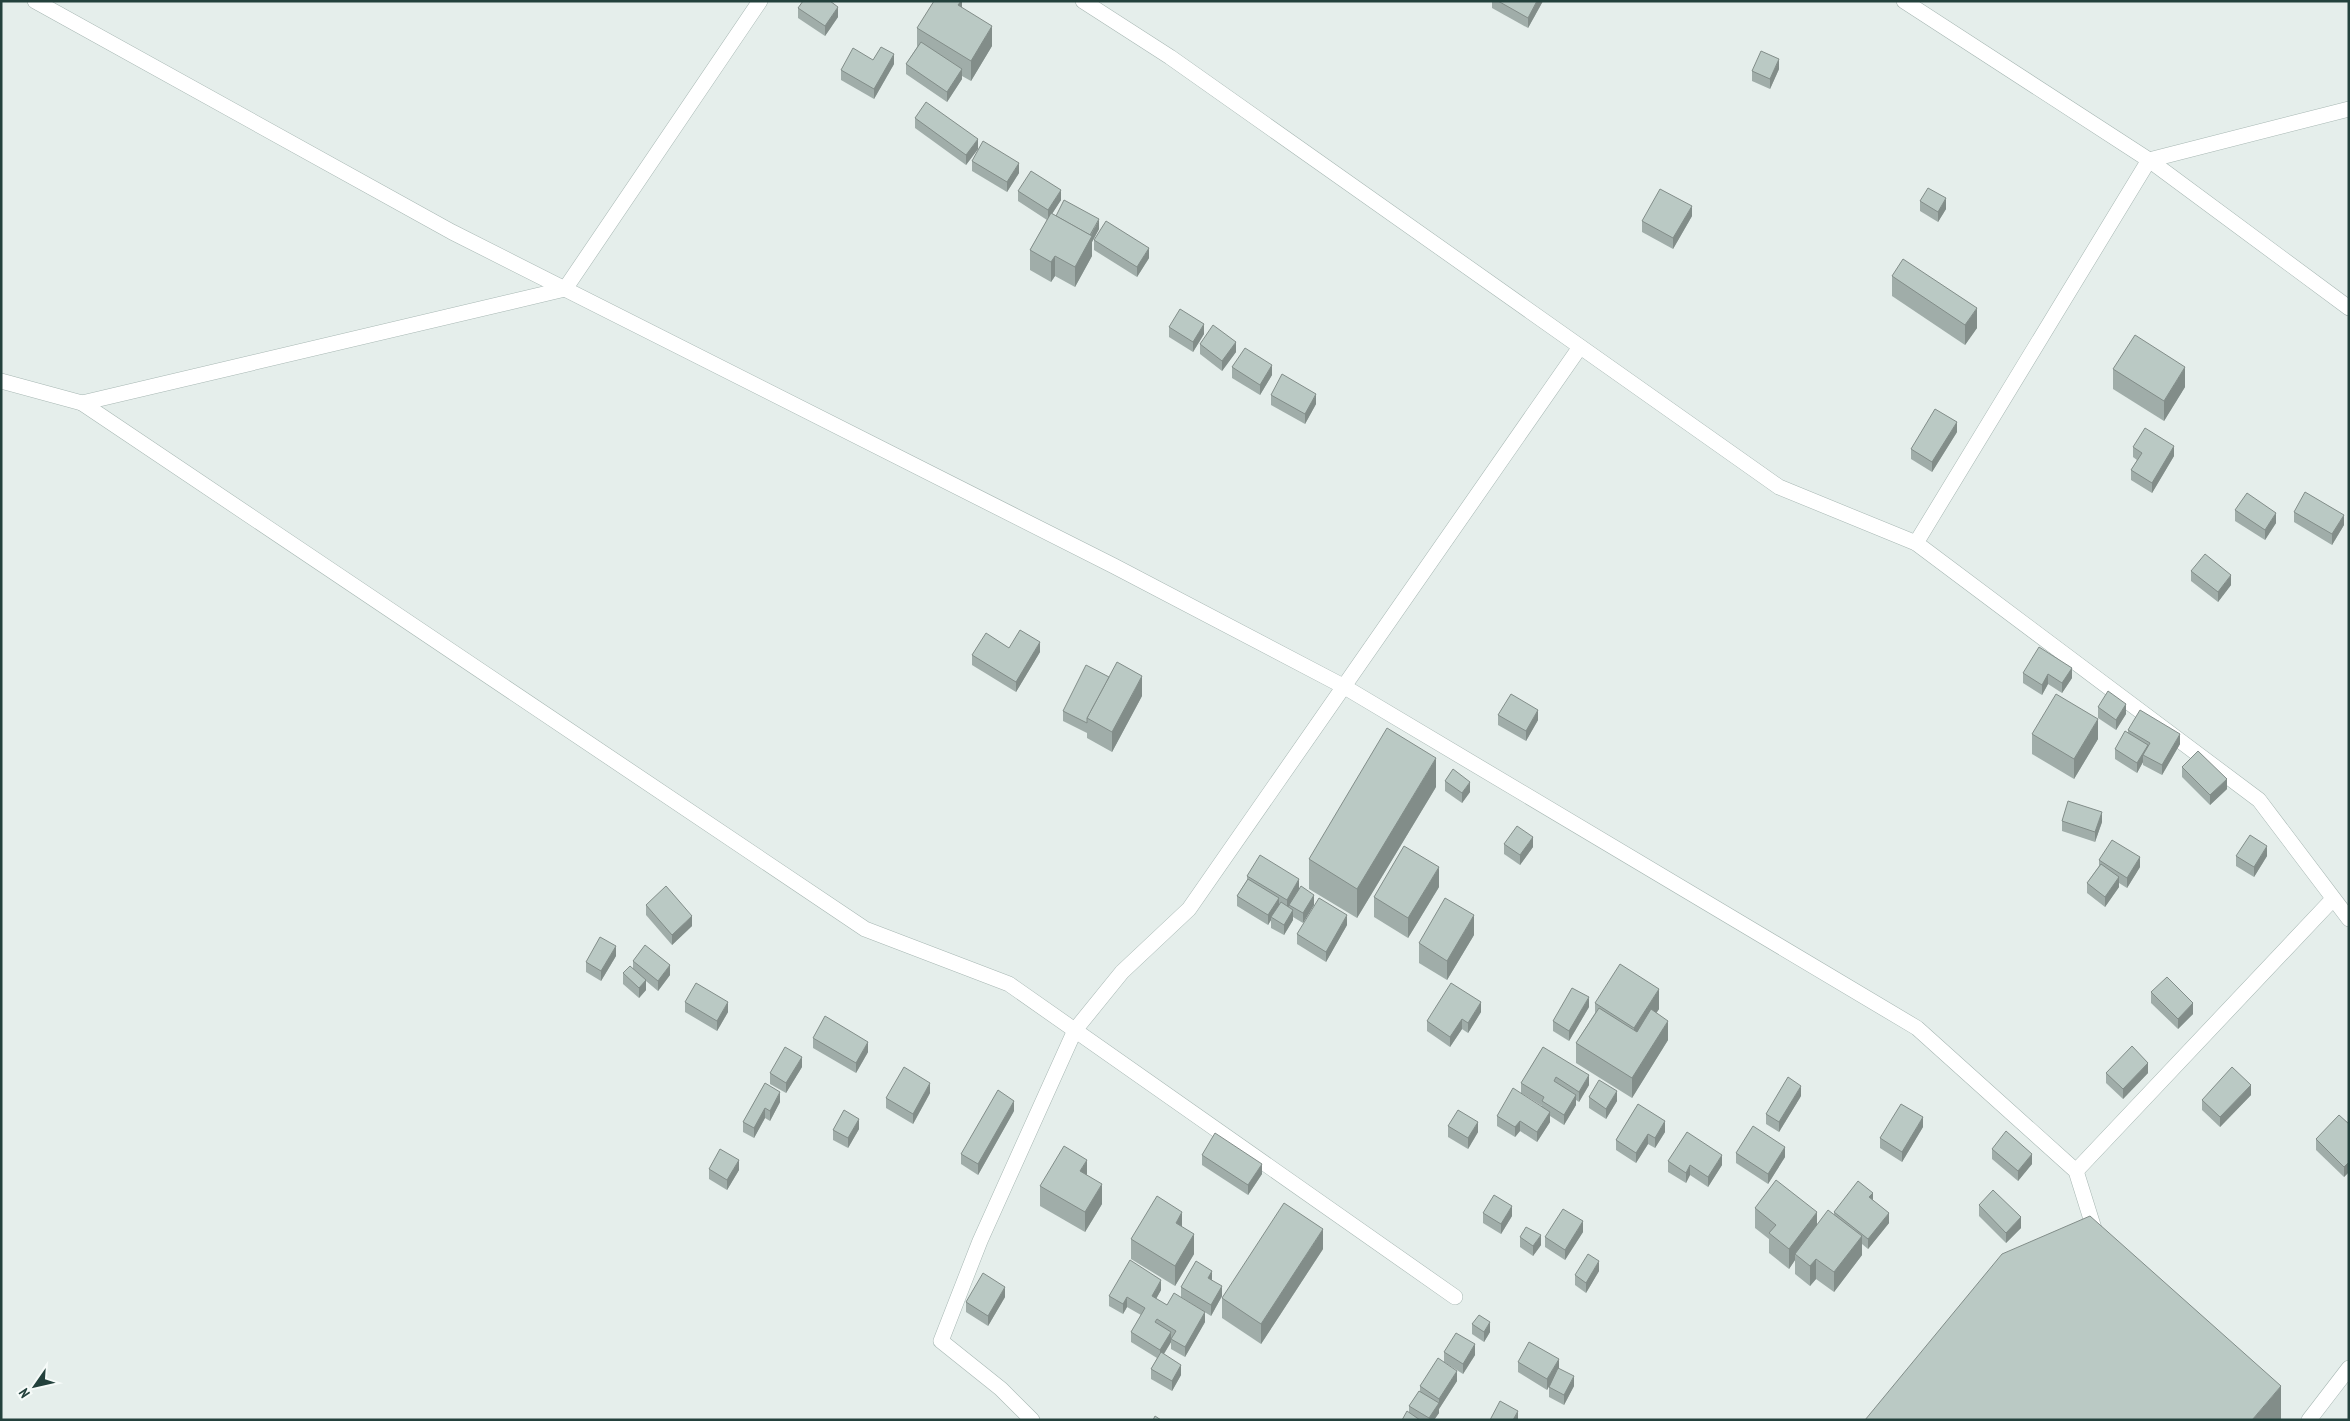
<svg xmlns="http://www.w3.org/2000/svg" width="2350" height="1421" viewBox="0 0 2350 1421" font-family="'PT Sans Narrow',sans-serif">
<rect width="100%" height="100%" fill="#e5eeeb"/>
<g fill="none" stroke-linecap="round" stroke-linejoin="round">
<defs>
<g id="street">
<path d="M35,1L452,232L1114,566L1343,686L1917,1028L2076,1171L2096,1235"/>
<path d="M1083,1L1170,57L1779,487L1916,543L2259,800L2349,919"/>
<path d="M1904,1L2149,160L2349,308"/>
<path d="M1,381L82,403L565,289L760,1"/>
<path d="M82,403L865,929L1009,984L1455,1297"/>
<path d="M1916,543L2149,160L2349,109"/>
<path d="M2076,1171L2333,899"/>
<path d="M1032,1420L1001,1389L941,1341L980,1241L1075,1030L1122,972L1189,909L1580,347"/>
<path d="M2309,1420L2349,1368"/>
</g>
</defs>
<use href="#street" stroke="#a7b7b3" stroke-width="16"/>
<use href="#street" stroke="#fff" stroke-width="15"/>
</g>
<g fill="#a0ada9">
<path d="M962,1V8L992,46L971,81L962,76V79L947,102L906,74V64L917,47V28Z"/>
<path d="M1492,1H1543L1528,28L1492,8Z"/>
<path d="M798,8L838,17L825,36L798,18Z"/>
<path d="M894,64L874,99L841,80V70Z"/>
<path d="M1779,69L1770,89L1752,81V71Z"/>
<path d="M915,118L978,149L966,165L915,128Z"/>
<path d="M972,161L1019,173L1007,192L972,171Z"/>
<path d="M1018,191L1061,200L1052,214L1056,216L1099,229L1092,242V256L1075,287L1055,276L1051,282L1030,270V250L1047,220L1018,201Z"/>
<path d="M1920,201L1946,209L1938,222L1920,211Z"/>
<path d="M1692,216L1673,249L1642,232V221Z"/>
<path d="M1094,240L1149,258L1137,277L1094,250Z"/>
<path d="M1892,276L1977,328L1965,345L1892,296Z"/>
<path d="M1169,327L1204,334L1193,352L1169,337Z"/>
<path d="M1200,344L1236,352L1222,371L1200,354Z"/>
<path d="M1232,367L1272,375L1260,395L1232,378Z"/>
<path d="M2113,369L2185,387L2164,421L2113,389Z"/>
<path d="M1271,395L1316,404L1305,424L1271,405Z"/>
<path d="M1957,432L1932,472L1911,459V449Z"/>
<path d="M2133,447L2174,456L2152,493L2131,480V470L2137,460L2133,457Z"/>
<path d="M2235,510L2276,523L2265,540L2235,521Z"/>
<path d="M2294,512L2344,525L2332,545L2294,522Z"/>
<path d="M2191,571L2231,585L2218,602L2191,581Z"/>
<path d="M1009,648L1040,652L1016,692L972,665V655Z"/>
<path d="M2072,668V678L2062,693L2048,684L2042,695L2023,683V673Z"/>
<path d="M1142,696L1112,752L1087,738V733L1063,721V711Z"/>
<path d="M2098,707L2126,714L2116,730L2098,718Z"/>
<path d="M1498,715L1538,720L1526,741L1498,725Z"/>
<path d="M2128,730L2180,744L2162,775L2143,765V762L2137,773L2115,759V749L2128,733Z"/>
<path d="M2032,734L2098,739L2074,779L2032,754Z"/>
<path d="M2182,767L2227,789L2210,805L2182,777Z"/>
<path d="M1445,781L1470,792L1462,803L1445,791Z"/>
<path d="M1436,787L1357,918L1309,889V859Z"/>
<path d="M2062,821L2102,822L2095,842L2062,831Z"/>
<path d="M1504,844L1533,847L1520,865L1504,854Z"/>
<path d="M2236,856H2267L2254,877L2236,866Z"/>
<path d="M2099,860L2140,867L2127,888L2119,883V887L2105,907L2087,893V883L2099,866Z"/>
<path d="M1247,876L1299,888L1314,905L1303,923L1293,917V920L1284,935L1271,928V920L1268,925L1237,906V896L1247,880Z"/>
<path d="M1439,887L1408,938L1374,917V897Z"/>
<path d="M646,905L692,926L672,945L646,915Z"/>
<path d="M1347,925L1326,962L1297,944V934Z"/>
<path d="M1474,935L1447,980L1419,963V943Z"/>
<path d="M616,956L601,981L586,972V962Z"/>
<path d="M633,961L670,975L658,991L646,981V990L639,998L623,984V973L633,968Z"/>
<path d="M2151,992L2193,1014L2178,1029L2151,1003Z"/>
<path d="M685,1002L728,1012L717,1031L685,1012Z"/>
<path d="M1595,1003L1659,1009L1656,1013L1668,1040L1632,1098L1576,1063V1043L1595,1013Z"/>
<path d="M1589,1007L1569,1041L1553,1031V1021Z"/>
<path d="M1481,1012L1468,1033L1462,1029L1450,1047L1427,1031V1021Z"/>
<path d="M813,1038L868,1052L856,1073L813,1048Z"/>
<path d="M1543,1047L1589,1085L1579,1102L1576,1100V1105L1564,1125L1550,1116V1122L1537,1142L1520,1131L1515,1137L1497,1126V1116L1542,1107V1106L1521,1093V1083Z"/>
<path d="M802,1067L786,1093L770,1084V1073Z"/>
<path d="M2106,1073H2148L2123,1099L2106,1083Z"/>
<path d="M765,1083L780,1102L770,1121L765,1118L754,1138L743,1132V1122Z"/>
<path d="M930,1093L913,1124L886,1108V1098Z"/>
<path d="M2251,1095L2220,1127L2202,1110V1100Z"/>
<path d="M1801,1096L1779,1132L1766,1124V1114Z"/>
<path d="M1589,1097L1617,1101L1606,1119L1589,1108Z"/>
<path d="M1638,1104L1665,1132L1655,1148L1648,1144L1636,1163L1616,1150V1140Z"/>
<path d="M1014,1111L978,1175L961,1164V1154Z"/>
<path d="M2349,1124V1172L2344,1177L2316,1150V1139Z"/>
<path d="M1448,1126L1478,1132L1468,1149L1448,1137Z"/>
<path d="M1923,1127L1902,1162L1880,1148V1138Z"/>
<path d="M859,1129L848,1148L833,1140V1130Z"/>
<path d="M1992,1149L2032,1164L2018,1181L1992,1159Z"/>
<path d="M1736,1153L1785,1157L1768,1184L1736,1163Z"/>
<path d="M1202,1155L1262,1174L1248,1195L1202,1165Z"/>
<path d="M1668,1161L1722,1165L1708,1187L1690,1175L1686,1183L1668,1172Z"/>
<path d="M709,1169L739,1170L727,1190L709,1179Z"/>
<path d="M1087,1175L1102,1204L1085,1232L1040,1206V1186Z"/>
<path d="M1873,1200L1889,1223L1868,1249L1862,1244V1255L1834,1292L1816,1279L1810,1286L1795,1274V1260L1789,1269L1769,1253V1239L1755,1228V1208L1817,1226L1834,1215V1212Z"/>
<path d="M1979,1205L2021,1228L2006,1243L1979,1216Z"/>
<path d="M1483,1213L1512,1216L1501,1234L1483,1223Z"/>
<path d="M1182,1227L1194,1254L1175,1286L1131,1259V1239Z"/>
<path d="M1583,1232L1565,1260L1545,1247V1237Z"/>
<path d="M1520,1237L1541,1245L1533,1256L1520,1247Z"/>
<path d="M1323,1249L1261,1344L1222,1318V1298Z"/>
<path d="M1599,1271L1586,1293L1575,1285V1275Z"/>
<path d="M1212,1280L1222,1296L1211,1316L1181,1297V1287Z"/>
<path d="M1161,1290L1156,1299L1167,1305L1205,1322L1185,1357L1171,1349V1338V1342L1164,1354L1181,1375L1172,1391L1151,1379V1369L1157,1358L1131,1342V1332L1141,1315L1127,1307L1123,1314L1109,1306V1296Z"/>
<path d="M1005,1297L988,1326L966,1312V1302Z"/>
<path d="M1472,1324L1490,1332L1484,1342L1472,1334Z"/>
<path d="M1444,1352L1475,1355L1463,1374L1444,1362Z"/>
<path d="M1518,1362L1574,1386L1564,1405L1549,1397V1386L1547,1390L1518,1372Z"/>
<path d="M1457,1381L1439,1409V1408V1413L1434,1420H1402L1409,1413V1406L1420,1391V1386Z"/>
</g>
<g fill="#828d89">
<path d="M961,1H962V19L958,5Z"/>
<path d="M1537,1H1543L1528,28V18Z"/>
<path d="M838,7V17L825,36V26Z"/>
<path d="M992,26V46L971,81V61Z"/>
<path d="M894,54V64L874,99V89Z"/>
<path d="M1779,59V69L1770,89V79Z"/>
<path d="M962,69V79L947,102V92Z"/>
<path d="M978,139V149L966,165V155Z"/>
<path d="M1019,163V173L1007,192V182Z"/>
<path d="M1061,190V200L1048,220V210Z"/>
<path d="M1946,198V209L1938,222V212Z"/>
<path d="M1692,206V216L1673,249V238Z"/>
<path d="M1099,219V229L1092,242V256L1075,287V267Z"/>
<path d="M1149,248V258L1137,277V267Z"/>
<path d="M1055,256V276L1051,282V262Z"/>
<path d="M1977,308V328L1965,345V325Z"/>
<path d="M1204,324V334L1193,352V342Z"/>
<path d="M1236,342V352L1222,371V361Z"/>
<path d="M1272,365V375L1260,395V385Z"/>
<path d="M2185,367V387L2164,421V401Z"/>
<path d="M1316,394V404L1305,424V414Z"/>
<path d="M1957,422V432L1932,472V462Z"/>
<path d="M2174,446V456L2152,493V483Z"/>
<path d="M2276,513V523L2265,540V530Z"/>
<path d="M2344,515V525L2332,545V534Z"/>
<path d="M2231,575V585L2218,602V592Z"/>
<path d="M1040,642V652L1016,692V682Z"/>
<path d="M2072,668V678L2062,693V683Z"/>
<path d="M2048,674V684L2042,695V685Z"/>
<path d="M1142,676V696L1112,752V732Z"/>
<path d="M2126,704V714L2116,730V720Z"/>
<path d="M1538,710V720L1526,741V731Z"/>
<path d="M2098,719V739L2074,779V759Z"/>
<path d="M2180,734V744L2162,775V765Z"/>
<path d="M2148,745V755H2143V762L2137,773V763Z"/>
<path d="M1436,758V787L1357,918V889Z"/>
<path d="M2227,779V789L2210,805V795Z"/>
<path d="M1470,782V792L1462,803V793Z"/>
<path d="M2102,812V822L2095,842V832Z"/>
<path d="M1533,837V847L1520,865V855Z"/>
<path d="M2267,846V856L2254,877V867Z"/>
<path d="M2140,857V867L2127,888V878Z"/>
<path d="M1439,867V887L1408,938V918Z"/>
<path d="M2119,877V887L2105,907V897Z"/>
<path d="M1299,879V890L1287,910V900Z"/>
<path d="M1314,895V905L1303,923V913Z"/>
<path d="M1279,898V908L1271,917V920L1268,925V915Z"/>
<path d="M1293,910V920L1284,935V925Z"/>
<path d="M1347,915V925L1326,962V952Z"/>
<path d="M1474,915V935L1447,980V961Z"/>
<path d="M692,916V926L672,945V935Z"/>
<path d="M616,946V956L601,981V971Z"/>
<path d="M670,965V975L658,991V981Z"/>
<path d="M646,980V990L639,998V988Z"/>
<path d="M1659,989V1009L1634,1048V1028Z"/>
<path d="M1589,997V1007L1569,1041V1031Z"/>
<path d="M728,1002V1012L717,1031V1021Z"/>
<path d="M1481,1002V1012L1468,1033V1023Z"/>
<path d="M2193,1003V1014L2178,1029V1019Z"/>
<path d="M1462,1019V1029L1450,1047V1037Z"/>
<path d="M1668,1021V1040L1632,1098V1078Z"/>
<path d="M868,1042V1052L856,1073V1063Z"/>
<path d="M802,1057V1067L786,1093V1083Z"/>
<path d="M2148,1063V1073L2123,1099V1089Z"/>
<path d="M1589,1075V1085L1579,1102V1092Z"/>
<path d="M930,1083V1093L913,1124V1114Z"/>
<path d="M2251,1085V1095L2220,1127V1117Z"/>
<path d="M1801,1086V1096L1779,1132V1122Z"/>
<path d="M1617,1091V1101L1606,1119V1109Z"/>
<path d="M780,1092V1102L770,1121V1111Z"/>
<path d="M1576,1095V1105L1564,1125V1115Z"/>
<path d="M1014,1101V1111L978,1175V1164Z"/>
<path d="M765,1108V1118L754,1138V1128Z"/>
<path d="M1550,1112V1122L1537,1142V1132Z"/>
<path d="M1923,1117V1127L1902,1162V1152Z"/>
<path d="M859,1119V1129L848,1148V1138Z"/>
<path d="M1520,1121V1131L1515,1137V1127Z"/>
<path d="M1665,1121V1132L1655,1148V1138Z"/>
<path d="M1478,1122V1132L1468,1149V1138Z"/>
<path d="M1648,1134V1144L1636,1163V1153Z"/>
<path d="M1785,1147V1157L1768,1184V1174Z"/>
<path d="M2032,1154V1164L2018,1181V1171Z"/>
<path d="M1722,1155V1165L1708,1187V1177Z"/>
<path d="M739,1160V1170L727,1190V1180Z"/>
<path d="M1087,1160V1180L1080,1171Z"/>
<path d="M2349,1162V1172L2344,1177V1167Z"/>
<path d="M1262,1164V1174L1248,1195V1185Z"/>
<path d="M1690,1165V1175L1686,1183V1173Z"/>
<path d="M1102,1184V1204L1085,1232V1212Z"/>
<path d="M1873,1193V1203L1869,1197Z"/>
<path d="M1512,1206V1216L1501,1234V1224Z"/>
<path d="M1182,1212V1232L1176,1223Z"/>
<path d="M1817,1212V1232L1795,1254V1260L1789,1269V1249Z"/>
<path d="M1889,1213V1223L1868,1249V1239Z"/>
<path d="M2021,1217V1228L2006,1243V1233Z"/>
<path d="M1583,1221V1232L1565,1260V1250Z"/>
<path d="M1323,1229V1249L1261,1344V1324Z"/>
<path d="M1194,1234V1254L1175,1286V1266Z"/>
<path d="M1541,1235V1245L1533,1256V1246Z"/>
<path d="M1862,1236V1255L1834,1292V1272Z"/>
<path d="M1816,1259V1279L1810,1286V1266Z"/>
<path d="M1599,1261V1271L1586,1293V1283Z"/>
<path d="M1212,1271V1281L1208,1278Z"/>
<path d="M1161,1280V1290L1152,1306V1296Z"/>
<path d="M1222,1286V1296L1211,1316V1305Z"/>
<path d="M1005,1287V1297L988,1326V1316Z"/>
<path d="M1127,1297V1307L1123,1314V1304Z"/>
<path d="M1205,1312V1322L1185,1357V1347Z"/>
<path d="M1490,1322V1332L1484,1342V1332Z"/>
<path d="M1171,1332V1342L1160,1360V1350Z"/>
<path d="M1475,1344V1355L1463,1374V1364Z"/>
<path d="M1559,1359V1369L1547,1390V1379Z"/>
<path d="M1181,1365V1375L1172,1391V1381Z"/>
<path d="M1457,1371V1381L1439,1409V1399Z"/>
<path d="M1574,1376V1386L1564,1405V1395Z"/>
<path d="M2281,1386V1420H2252Z"/>
<path d="M1439,1403V1413L1434,1420H1429V1418Z"/>
<path d="M1518,1411V1420H1513Z"/>
</g>
<g fill="#bac9c4" stroke="#828d89">
<path d="M803,1H830L838,7L825,26L798,8Z"/>
<path d="M934,1H961L958,5L992,26L971,61L917,28Z"/>
<path d="M1498,1H1537L1528,18Z"/>
<path d="M921,42L962,69L947,92L906,64Z"/>
<path d="M881,47L894,54L874,89L841,70L853,48L873,60Z"/>
<path d="M1761,51L1779,59L1770,79L1752,71Z"/>
<path d="M926,102L978,139L966,155L915,118Z"/>
<path d="M983,141L1019,163L1007,182L972,161Z"/>
<path d="M1031,171L1061,190L1048,210L1018,191Z"/>
<path d="M1928,188L1946,198L1938,212L1920,201Z"/>
<path d="M1660,189L1692,206L1673,238L1642,221Z"/>
<path d="M1064,200L1099,219L1090,235L1056,216Z"/>
<path d="M1051,213L1092,236L1075,267L1055,256L1051,262L1030,250Z"/>
<path d="M1106,221L1149,248L1137,267L1094,240Z"/>
<path d="M1903,259L1977,308L1965,325L1892,276Z"/>
<path d="M1180,309L1204,324L1193,342L1169,327Z"/>
<path d="M1213,325L1236,342L1222,361L1200,344Z"/>
<path d="M2135,335L2185,367L2164,401L2113,369Z"/>
<path d="M1245,348L1272,365L1260,385L1232,367Z"/>
<path d="M1282,374L1316,394L1305,414L1271,395Z"/>
<path d="M1935,409L1957,422L1932,462L1911,449Z"/>
<path d="M2145,428L2174,446L2152,483L2131,470L2142,453L2133,447Z"/>
<path d="M2305,492L2344,515L2332,534L2294,512Z"/>
<path d="M2247,493L2276,513L2265,530L2235,510Z"/>
<path d="M2205,554L2231,575L2218,592L2191,571Z"/>
<path d="M1020,630L1040,642L1016,682L972,655L986,633L1009,648Z"/>
<path d="M2039,647L2072,668L2062,683L2048,674L2042,685L2023,673Z"/>
<path d="M1117,662L1142,676L1112,732L1087,718Z"/>
<path d="M1086,665L1109,677L1087,718V723L1063,711Z"/>
<path d="M2108,691L2126,704L2116,720L2098,707Z"/>
<path d="M1511,694L1538,710L1526,731L1498,715Z"/>
<path d="M2056,694L2098,719L2074,759L2032,734Z"/>
<path d="M2140,710L2180,734L2162,765L2143,755L2150,743L2128,730Z"/>
<path d="M1387,728L1436,758L1357,889L1309,859Z"/>
<path d="M2125,731L2148,745L2137,763L2115,749Z"/>
<path d="M2198,751L2227,779L2210,795L2182,767Z"/>
<path d="M1453,769L1470,782L1462,793L1445,781Z"/>
<path d="M2068,801L2102,812L2095,832L2062,821Z"/>
<path d="M1517,826L1533,837L1520,855L1504,844Z"/>
<path d="M2250,835L2267,846L2254,867L2236,856Z"/>
<path d="M2112,840L2140,857L2127,878L2099,860Z"/>
<path d="M1404,846L1439,867L1408,918L1374,897Z"/>
<path d="M1260,855L1299,879L1287,900L1247,876Z"/>
<path d="M2101,864L2119,877L2105,897L2087,883Z"/>
<path d="M1248,879L1279,898L1268,915L1237,896Z"/>
<path d="M666,886L692,916L672,935L646,905Z"/>
<path d="M1301,886L1314,895L1303,913L1289,905Z"/>
<path d="M1319,898L1347,915L1326,952L1297,934Z"/>
<path d="M1445,898L1474,915L1447,961L1419,943Z"/>
<path d="M1281,902L1293,910L1284,925L1271,917Z"/>
<path d="M600,937L616,946L601,971L586,962Z"/>
<path d="M645,945L670,965L658,981L633,961Z"/>
<path d="M1620,964L1659,989L1634,1028L1595,1003Z"/>
<path d="M630,966L646,980L639,988L623,973Z"/>
<path d="M2167,977L2193,1003L2178,1019L2151,992Z"/>
<path d="M696,983L728,1002L717,1021L685,1002Z"/>
<path d="M1451,983L1481,1002L1468,1023L1462,1019L1450,1037L1427,1021Z"/>
<path d="M1572,988L1589,997L1569,1031L1553,1021Z"/>
<path d="M1599,1008L1637,1032L1651,1009L1668,1021L1632,1078L1576,1043Z"/>
<path d="M825,1016L868,1042L856,1063L813,1038Z"/>
<path d="M2132,1046L2148,1063L2123,1089L2106,1073Z"/>
<path d="M785,1047L802,1057L786,1083L770,1073Z"/>
<path d="M1543,1047L1589,1075L1579,1092L1556,1077L1554,1081L1576,1095L1564,1115L1542,1101L1544,1097L1521,1083Z"/>
<path d="M904,1067L930,1083L913,1114L886,1098Z"/>
<path d="M2232,1067L2251,1085L2220,1117L2202,1100Z"/>
<path d="M1788,1077L1801,1086L1779,1122L1766,1114Z"/>
<path d="M1599,1080L1617,1091L1606,1109L1589,1097Z"/>
<path d="M765,1083L780,1092L770,1111L765,1108L754,1128L743,1122Z"/>
<path d="M1513,1088L1550,1112L1537,1132L1520,1121L1515,1127L1497,1116Z"/>
<path d="M998,1090L1014,1101L978,1164L961,1154Z"/>
<path d="M1638,1104L1665,1121L1655,1138L1648,1134L1636,1153L1616,1140Z"/>
<path d="M1901,1104L1923,1117L1902,1152L1880,1138Z"/>
<path d="M844,1110L859,1119L848,1138L833,1130Z"/>
<path d="M1458,1110L1478,1122L1468,1138L1448,1126Z"/>
<path d="M2339,1115L2349,1124V1162L2344,1167L2316,1139Z"/>
<path d="M1753,1126L1785,1147L1768,1174L1736,1153Z"/>
<path d="M2006,1131L2032,1154L2018,1171L1992,1149Z"/>
<path d="M1687,1132L1722,1155L1708,1177L1690,1165L1686,1173L1668,1161Z"/>
<path d="M1215,1133L1262,1164L1248,1185L1202,1155Z"/>
<path d="M1064,1146L1087,1160L1080,1171L1102,1184L1085,1212L1040,1186Z"/>
<path d="M720,1149L739,1160L727,1180L709,1169Z"/>
<path d="M1776,1180L1817,1212L1789,1249L1769,1233L1776,1225L1755,1208Z"/>
<path d="M1858,1181L1873,1193L1869,1197L1889,1213L1868,1239L1834,1212Z"/>
<path d="M1993,1190L2021,1217L2006,1233L1979,1205Z"/>
<path d="M1494,1195L1512,1206L1501,1224L1483,1213Z"/>
<path d="M1157,1196L1182,1212L1176,1223L1194,1234L1175,1266L1131,1239Z"/>
<path d="M1284,1203L1323,1229L1261,1324L1222,1298Z"/>
<path d="M1563,1209L1583,1221L1565,1250L1545,1237Z"/>
<path d="M1828,1210L1862,1236L1834,1272L1816,1259L1810,1266L1795,1254Z"/>
<path d="M2090,1216L2281,1386L2252,1420H1865L2002,1254Z"/>
<path d="M1526,1227L1541,1235L1533,1246L1520,1237Z"/>
<path d="M1588,1254L1599,1261L1586,1283L1575,1275Z"/>
<path d="M1130,1260L1161,1280L1152,1296L1167,1305L1174,1293L1205,1312L1185,1347L1171,1339L1176,1331L1157,1319L1155,1322L1171,1332L1160,1350L1131,1332L1145,1308L1127,1297L1123,1304L1109,1296Z"/>
<path d="M1196,1261L1212,1271L1208,1278L1222,1286L1211,1305L1181,1287Z"/>
<path d="M983,1273L1005,1287L988,1316L966,1302Z"/>
<path d="M1479,1315L1490,1322L1484,1332L1472,1324Z"/>
<path d="M1456,1333L1475,1344L1463,1364L1444,1352Z"/>
<path d="M1529,1342L1559,1359L1547,1379L1518,1362Z"/>
<path d="M1161,1352L1181,1365L1172,1381L1151,1369Z"/>
<path d="M1438,1358L1457,1371L1439,1399L1420,1386Z"/>
<path d="M1558,1368L1574,1376L1564,1395L1549,1387Z"/>
<path d="M1419,1391L1439,1403L1429,1418L1409,1406Z"/>
<path d="M1500,1401L1518,1411L1513,1420H1490Z"/>
<path d="M1407,1411L1420,1420H1402Z"/>
<path d="M1155,1416L1161,1420H1153Z"/>
</g>
<rect width="2350" height="1421" fill="none" stroke="#23413c" stroke-width="5"/>
<g transform="translate(35 1386) rotate(236)" stroke="#f6fbf9" stroke-width="4" paint-order="stroke">
<path d="M0-4L9 19L0 12L-9 19Z" fill="#23413c"/>
<text y="-8" font-size="14" font-weight="bold" text-anchor="middle" fill="#23413c">N</text>
</g>
</svg>
